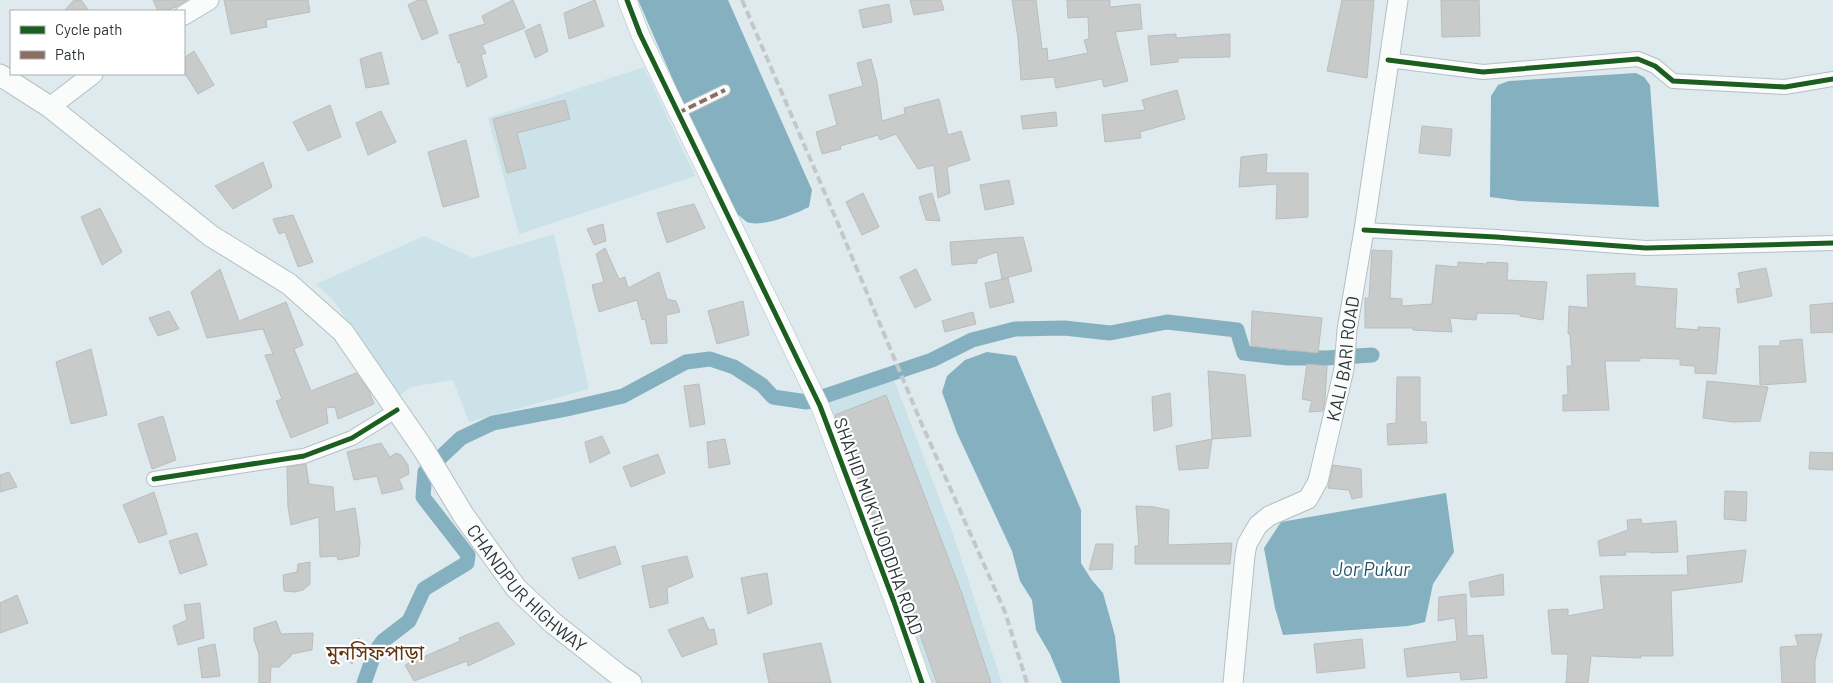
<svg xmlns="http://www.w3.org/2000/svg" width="1833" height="683" viewBox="0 0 1833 683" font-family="Barlow,'Noto Sans Bengali',sans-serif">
<rect width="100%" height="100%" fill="#deeaee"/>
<g fill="#cce2e9">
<path d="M644,67L695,176L519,234L488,118Z"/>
<path d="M554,234L589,389L469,422L453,380L410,387L398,397L334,301L316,284L424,236L473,258Z"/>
<path d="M893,377L953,534L1002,683H932L882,544L827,400Z"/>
</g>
<g fill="#84b0bf">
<path d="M638,0H728L812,190L809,207C795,214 762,228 747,222C744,220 740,216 737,214L677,89Z"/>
<path d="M1636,73L1644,77L1650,85L1659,207L1520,201L1490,197L1491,96L1498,85L1509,81Z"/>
<path d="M987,352L1016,356L1081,510V563L1091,579L1103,593L1115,636L1120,683H1062L1050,654L1036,630L1032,600L1020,581L1012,551L957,433L942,392L947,376L965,360Z"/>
<path d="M1446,493L1454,552L1433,584L1425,622L1408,626L1283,635L1275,608L1264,548L1281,522Z"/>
</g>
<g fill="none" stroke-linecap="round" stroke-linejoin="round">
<path stroke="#84b0bf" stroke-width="15" d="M364,683L375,652L383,641L409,621L424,589L467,563L468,555L423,497L425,472L461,438L493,423L567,409L623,396L686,362L710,359L734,367L762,385L773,397L807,402L932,360L972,340L1015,329L1064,328L1110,333L1167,322L1237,330L1244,353L1288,358H1326L1372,355"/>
</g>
<g fill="#c9cbca" stroke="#bbbdbd">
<path d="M74,0H81L89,11H64Z"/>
<path d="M153,0H187L176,7L164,11H158Z"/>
<path d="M224,0H308L310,12L266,20L267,27L231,34Z"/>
<path d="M418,0H426L438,33L422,40L408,5Z"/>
<path d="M513,0L525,28L482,45L486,53L481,55L487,77L467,87L460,62L458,63L449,35L485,24L482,16Z"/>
<path d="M595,0L604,26L569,39L564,13Z"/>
<path d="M910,0H941L944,10L914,15Z"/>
<path d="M1012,0H1036L1042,49L1047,48L1048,61L1088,53L1084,40L1089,39L1088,17L1068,18L1067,0H1110V7L1140,4L1142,29L1115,32L1128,81L1104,87L1102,79L1056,88L1054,77L1021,80L1018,38Z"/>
<path d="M1342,0H1374L1367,78L1327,71Z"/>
<path d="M1441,0H1479L1480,36L1442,37Z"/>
<path d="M889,4L892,22L863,28L859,10Z"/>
<path d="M540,24L548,51L535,58L525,31Z"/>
<path d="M1176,34V38L1230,34V57L1178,58V62L1151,65L1148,36Z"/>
<path d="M194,51L214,85L198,94L184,72V58Z"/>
<path d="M381,52L389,84L366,88L360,59Z"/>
<path d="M871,59L877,82L882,121L905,114L904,108L939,99L948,135L961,131L970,160L947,167L950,193L938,198L934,165L918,169L896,134L880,140L878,135L840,146L841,149L822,154L816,132L837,125L829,95L863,86L857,63Z"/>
<path d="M1177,90L1185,119L1140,132L1141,138L1105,142L1102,115L1145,110L1142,100Z"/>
<path d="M565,100L570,119L517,133L526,168L507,173L493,119Z"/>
<path d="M330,105L341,137L308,151L293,122Z"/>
<path d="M381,111L396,142L368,155L356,123Z"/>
<path d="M1056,112L1057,126L1023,129L1021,116Z"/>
<path d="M1422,126L1452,129L1450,156L1419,153Z"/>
<path d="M466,140L479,197L443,207L428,152Z"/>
<path d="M1267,154L1266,173H1308V217L1276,219L1277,184L1239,187L1241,157Z"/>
<path d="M263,162L272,187L233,209L215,186Z"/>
<path d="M1009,180L1014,204L985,210L980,185Z"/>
<path d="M863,193L879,227L862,235L846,202Z"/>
<path d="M932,193L940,221L926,220L919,197Z"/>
<path d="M694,204L705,228L667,243L657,213Z"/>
<path d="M100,208L122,252L102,265L81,217Z"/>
<path d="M293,215L313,262L298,267L285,232L279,234L273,219Z"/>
<path d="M603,224L606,241L594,245L587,229Z"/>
<path d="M1023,237L1032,271L1002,279L997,252L977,259V263L952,265L950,242Z"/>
<path d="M605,248L619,279L625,277L628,288L659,272L667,299L676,301L680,312L666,315L667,343L651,344L645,319L642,320L637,300L599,312L592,285L604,282L596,254Z"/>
<path d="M1372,250L1392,251L1390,298L1402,299V306L1432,304L1436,265L1458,267V262L1487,264V262L1508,263L1507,280L1547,282L1543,320L1520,316V314L1477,313L1476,320L1450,318L1452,332L1413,330V328H1365V298H1369Z"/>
<path d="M1766,268L1772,296L1738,303L1736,289L1741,288L1738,273Z"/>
<path d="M220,269L239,321L286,302L303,345L294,349L311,391L356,373L369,391L374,404L338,419L335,407L326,408L328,423L291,438L276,401L282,399L265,355L273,354L263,329L207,338L191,292Z"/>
<path d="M916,269L931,300L915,308L900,277Z"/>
<path d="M1635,273V286L1677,289L1675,328L1698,330V327L1720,328L1716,374L1695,373V366L1680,365V359L1640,358V361H1605L1609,410L1563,411V395H1568L1567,366H1572L1570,334H1568L1569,306L1588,308L1587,275Z"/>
<path d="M1008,278L1014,302L990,308L985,283Z"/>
<path d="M743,301L749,335L717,344L708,311Z"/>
<path d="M1833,303V332L1811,333L1810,305Z"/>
<path d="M169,311L179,329L158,336L149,318Z"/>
<path d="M1252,311L1322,318L1318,353L1251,346Z"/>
<path d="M973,312L976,324L945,332L942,321Z"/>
<path d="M1802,339L1806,382L1760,385L1759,346H1780V341Z"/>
<path d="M91,349L107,415L71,424L56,362Z"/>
<path d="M1307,364L1327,366L1325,400L1323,411L1309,412L1312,401L1302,399Z"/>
<path d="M1208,371L1245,375L1251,436L1212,439Z"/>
<path d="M1397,377H1420V422H1426L1427,443L1388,445L1387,424L1396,423Z"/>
<path d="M1707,381L1768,387L1760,421L1733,422L1703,418Z"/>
<path d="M699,384L705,424L690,427L684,386Z"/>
<path d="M1170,393L1172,426L1154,431L1152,397Z"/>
<path d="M886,395L962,594L991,683H937L896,566L882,531L879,532L835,415Z"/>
<path d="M163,416L176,460L152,469L138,424Z"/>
<path d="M602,436L610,453L590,463L585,442Z"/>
<path d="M725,439L730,464L709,468L707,442Z"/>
<path d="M1212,439L1208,468L1179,470L1176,446Z"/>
<path d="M381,443L390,457L396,453L401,455L408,465L409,474L399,479L403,489L382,494L377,476L354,480L347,452Z"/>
<path d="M1810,452L1833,453V470L1809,469Z"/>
<path d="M658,454L665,473L631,487L623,467Z"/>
<path d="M306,464L309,484L333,487L335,512L355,508L360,542L359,556L338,560L337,556L320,557L319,517L291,525L288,507L287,467Z"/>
<path d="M1333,465L1361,469L1362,497L1352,499L1349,490L1328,488Z"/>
<path d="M9,472L17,487L0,492V475Z"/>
<path d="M1725,491L1747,492L1746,521L1724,519Z"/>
<path d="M154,492L167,534L139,543L123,505Z"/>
<path d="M1136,506L1154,507L1169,510L1168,545L1232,543L1230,564H1135V546H1139Z"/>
<path d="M1641,519L1642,524L1676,521L1678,552L1650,553V552H1625L1626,555L1600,556L1598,541L1628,530L1627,520Z"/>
<path d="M197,533L207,565L180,574L169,541Z"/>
<path d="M1096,544H1113L1112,569L1089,570Z"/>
<path d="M615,546L621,564L579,579L572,558Z"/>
<path d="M1746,550L1742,582L1671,591L1673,656H1640L1641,658L1591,656L1588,683H1566L1568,654H1552L1548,610L1568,609V616L1604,609L1600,576L1688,575L1687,556Z"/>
<path d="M687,556L693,577L667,588L668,603L650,608L642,566Z"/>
<path d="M310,562V584L303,590L295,592L284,591L283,575L297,572L298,564Z"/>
<path d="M767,573L772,604L748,614L741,578Z"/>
<path d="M1503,574L1504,595L1471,597L1469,582Z"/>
<path d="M1466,594L1467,636L1483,635L1487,678L1461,680L1460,672L1407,677L1404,649L1457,641L1455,618L1438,621L1439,597Z"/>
<path d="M17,595L28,623L0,633V603Z"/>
<path d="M200,603L204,638L178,645L173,626L187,620L184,605Z"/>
<path d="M703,617L709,630L714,629L717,644L682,657L668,630Z"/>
<path d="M276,621L281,634L313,633L312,650L291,654V656L279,667H271L270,683H259V654L254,640V628Z"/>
<path d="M498,622L515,644L468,666L467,661L414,681L405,665L460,641L459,638Z"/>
<path d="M1822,634L1815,660V683H1782L1780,647L1798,646L1795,635Z"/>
<path d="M359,638L367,648L354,656L352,664L337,651Z"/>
<path d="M1362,639L1365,668L1317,673L1314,644Z"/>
<path d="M821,643L831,683H769L763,654Z"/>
<path d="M215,644L220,676L202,678L198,648Z"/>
</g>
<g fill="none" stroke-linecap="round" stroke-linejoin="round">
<defs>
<path id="pedestrian" d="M678,113L725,90"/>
<g id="minor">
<path d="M1388,60L1483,72L1638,59L1655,66L1673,81L1785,87L1833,79"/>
<path d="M1364,230L1496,237L1646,248L1833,243"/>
<path d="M154,479L304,456L352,438L397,410"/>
</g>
<path id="tertiary" d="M627,0L640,34L820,406L894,602L922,683"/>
<g id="secondary">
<path d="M184,15L209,0"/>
<path d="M50,107L93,74"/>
<path id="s1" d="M1233,683L1245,555L1247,544L1258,525L1269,516L1308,499L1318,481L1344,369L1347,330L1364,230L1398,0"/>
</g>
<g id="primary">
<path id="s2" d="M0,75L50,107L211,236L289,284L343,332L424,450L464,516L516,588L553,623L620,676L631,683"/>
</g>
</defs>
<use href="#pedestrian" stroke="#b5bfc3" stroke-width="12"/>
<use href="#minor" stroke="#b5bfc3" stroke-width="16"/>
<use href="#tertiary" stroke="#b5bfc3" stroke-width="19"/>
<use href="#secondary" stroke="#b5bfc3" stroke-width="21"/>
<use href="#primary" stroke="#b5bfc3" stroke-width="23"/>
<use href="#pedestrian" stroke="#fafcfc" stroke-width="10"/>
<use href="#minor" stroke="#fafcfc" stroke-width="14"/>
<use href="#tertiary" stroke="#fafcfc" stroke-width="18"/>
<use href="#secondary" stroke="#fafcfc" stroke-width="19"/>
<use href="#primary" stroke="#fafcfc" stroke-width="21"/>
<path stroke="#c4c7c9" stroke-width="4" stroke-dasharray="8 4" stroke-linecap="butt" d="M742,0L839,226L920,420L1005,612L1027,683"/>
<path stroke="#8d6e63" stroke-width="4" stroke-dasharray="8 4" stroke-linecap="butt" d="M678,113L725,90"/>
<defs>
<g id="cycleway">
<path d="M627,0L640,34L820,406L894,602L922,683"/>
<path d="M1388,60L1483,72L1638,59L1655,66L1673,81L1785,87L1833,79"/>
<path d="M1364,230L1496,237L1646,248L1833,243"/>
<path d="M154,479L304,456L352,438L397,410"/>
</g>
</defs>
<use href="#cycleway" stroke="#fff" stroke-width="8"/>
<use href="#cycleway" stroke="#1b5e20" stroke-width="5"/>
</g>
<g text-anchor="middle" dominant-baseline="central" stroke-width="4.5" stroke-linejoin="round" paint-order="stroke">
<g font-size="18" fill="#2a3336" stroke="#fff">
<text stroke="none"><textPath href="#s1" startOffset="364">KALI BARI ROAD</textPath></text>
<text transform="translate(879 526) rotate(70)">SHAHID MUKTIJODDHA ROAD</text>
<text stroke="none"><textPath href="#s2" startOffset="746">CHANDPUR HIGHWAY</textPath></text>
</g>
<g font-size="19" font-style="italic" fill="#1f5161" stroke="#fff">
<text x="1371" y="568">Jor Pukur</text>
</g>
<g font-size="20" fill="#613410" stroke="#fff">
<text x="375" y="652">মুনসিফপাড়া</text>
</g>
</g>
<rect x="10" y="10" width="175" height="65" fill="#ffffff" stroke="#aaadaf"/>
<rect x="20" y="26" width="25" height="8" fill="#1b5e20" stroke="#aaadaf"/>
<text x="55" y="35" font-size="15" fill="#2a3336">Cycle path</text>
<rect x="20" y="51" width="25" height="8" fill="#8d6e63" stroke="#aaadaf"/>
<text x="55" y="60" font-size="15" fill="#2a3336">Path</text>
</svg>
